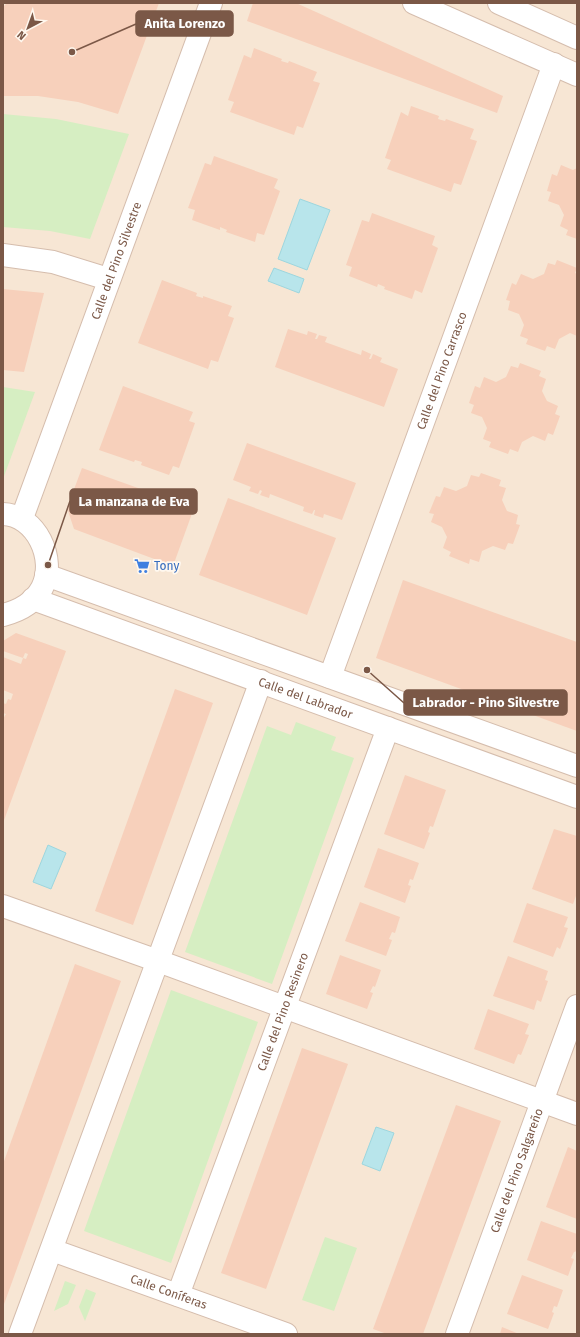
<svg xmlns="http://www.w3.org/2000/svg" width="580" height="1337" viewBox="0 0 580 1337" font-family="'Fira Sans',sans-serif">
<rect width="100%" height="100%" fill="#fef4e6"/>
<rect fill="#f7e6d4" x="3" y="3" width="574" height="1331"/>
<g fill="#d6eec2">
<path d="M3,114L56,119L129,134L90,239L50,231L3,227Z"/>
<path d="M3,387L35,392L3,479Z"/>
<path d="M296,722L336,737L331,750L354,758L272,984L185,952L267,726L291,735Z"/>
<path d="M171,990L258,1022L171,1263L84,1231Z"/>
<path d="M325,1237L357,1248L334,1311L302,1300Z"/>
<path d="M65,1281L76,1285L68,1304L54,1311Z"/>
<path d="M86,1289L96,1293L85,1321L79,1307Z"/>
</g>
<g fill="#b8e5eb" stroke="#9dd6de">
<path d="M300,199L330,210L307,270L278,259Z"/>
<path d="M274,268L304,279L299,293L268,281Z"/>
<path d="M48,845L66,853L51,889L33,882Z"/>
<path d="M376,1127L394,1133L380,1171L362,1164Z"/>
</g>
<g fill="#f7d0bb">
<path d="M7,3H159L118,114L78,102L38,96H3V7Z"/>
<path d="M253,3H296L503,96L497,113L247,21Z"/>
<path d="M254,48L282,59L281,61L288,63L289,61L317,72L313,81L320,83L303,128L297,126L294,135L230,112L234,102L228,100L244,55L251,58Z"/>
<path d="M411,106L439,116L438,119L445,121L446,119L474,129L470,139L477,141L461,185L454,183L451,192L387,169L391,160L385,158L401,112L408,116Z"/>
<path d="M214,156L278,179L274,188L280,191L264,235L257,233L255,242L226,232L227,230L220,227V230L192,220L195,210L188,208L205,163L211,165Z"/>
<path d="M561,165L573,170L577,168V239L566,235L568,230L560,226L564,215L559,205L548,201L551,192L547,191L552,174L557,176Z"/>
<path d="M372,213L435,236L432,245L438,248L422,293L415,290L412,299L384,289L385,287L378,284L377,287L349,276L352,267L346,265L362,220L369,222Z"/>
<path d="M557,260L577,268L575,273L577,274V336L570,333L559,339L555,349L547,346L545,351L526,344L528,339L520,336L524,325L519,314L508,310L510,301L506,300L512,283L516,285L521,274L533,279L544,274L548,263L555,265Z"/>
<path d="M162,280L197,293L196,296L203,298V296L232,306L228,316L234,318L218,362L211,360L208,369L138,343Z"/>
<path d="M3,289L44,293L24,372L3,370Z"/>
<path d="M288,329L307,335L308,331L317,334L315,339H317L319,335L327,337L325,342L361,355L362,350L371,354L369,359H371L373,354L382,358L380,362L398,369L384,407L275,367Z"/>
<path d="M520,363L541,371L539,376L546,379L542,391L547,401L558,406L555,414L560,416L553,435L548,433L545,441L533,436L522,442L518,452L510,449L508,454L489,447L491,442L483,439L487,428L482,417L471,413L474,405L469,403L475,386L480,388L484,377L496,382L506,377L511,366L518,368Z"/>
<path d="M123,386L193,412L189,421L195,423L179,468L173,466L169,475L141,465L142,462L135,460L134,462L99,450Z"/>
<path d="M247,443L356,483L342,520L324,514L323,518L314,515L315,510H314L312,514L303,511L304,507L270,494L269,498L260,495L262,491L260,490L258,494L249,491L251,487L233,480Z"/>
<path d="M82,468L194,508L173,566L74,529L67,508Z"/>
<path d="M481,473L501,480L499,486L506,488L502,500L507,511L518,515L516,524L520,525L513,544L508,543L505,550L493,546L482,551L479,562L470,559L469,564L449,556L451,552L443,548L447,537L442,527L431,522L434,514L429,513L436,496L440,497L444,487L456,491L467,486L471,475L479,477Z"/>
<path d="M228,498L336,538L307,615L199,575Z"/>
<path d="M403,580L577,642V731L376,658Z"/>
<path d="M16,633L66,651L3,823V719L6,714L3,713V703L6,704L8,699L11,700L13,694L3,690V657L21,664L23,658L26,659L28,654L25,653L23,658L3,651V641Z"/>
<path d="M175,689L213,703L133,925L95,911Z"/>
<path d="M405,775L446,790L433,827L430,826L428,832L430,833L424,849L384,834Z"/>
<path d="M554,829L577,836V893L573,904L532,889Z"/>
<path d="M378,848L419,863L413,880L410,879L408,885L411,886L405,903L364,887Z"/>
<path d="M360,902L400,917L395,933L392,932L389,939L392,940L386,956L345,941Z"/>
<path d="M527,903L568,917L564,927L568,928L560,949L557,947L553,957L513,942Z"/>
<path d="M340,955L381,970L375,987L373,986L370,992L373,993L367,1009L326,994Z"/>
<path d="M508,956L548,971L545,980L548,981L541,1002L537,1000L534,1010L493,996Z"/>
<path d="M75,964L121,981L3,1307V1164Z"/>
<path d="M488,1009L529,1024L525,1034L529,1035L521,1055L518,1054L514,1064L474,1049Z"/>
<path d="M302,1048L348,1064L266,1289L221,1273Z"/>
<path d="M456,1105L501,1121L423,1334H387L373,1329Z"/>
<path d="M568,1147L577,1151V1219L546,1207Z"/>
<path d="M541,1221L577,1234V1251L574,1252L571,1258L574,1259L568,1276L527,1260Z"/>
<path d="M522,1275L563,1290L557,1307L554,1306L552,1312L554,1313L548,1329L507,1314Z"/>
<path d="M502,1327L519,1334H500Z"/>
</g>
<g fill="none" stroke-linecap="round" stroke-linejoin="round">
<defs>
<g id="minor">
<path d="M414,3L577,75"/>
<path d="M499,3L577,38"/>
<path d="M3,255L53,262L108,279"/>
<path d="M3,514C36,515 57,559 42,588C34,603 19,611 3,615"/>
<path id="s1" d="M22,518L211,3"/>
<path d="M46,575L577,766"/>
<path id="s2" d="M33,599L577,797"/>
<path id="s3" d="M330,677L554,64"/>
<path d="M3,906L158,961L577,1114"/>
<path id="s4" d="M52,1250L286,1334"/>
<path id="s5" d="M178,1295L388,728"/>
<path d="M20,1334L261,681"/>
<path id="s6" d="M457,1334L577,1006"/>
</g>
</defs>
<use href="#minor" stroke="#d5bdad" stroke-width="24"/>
<use href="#minor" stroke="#fff" stroke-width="22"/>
</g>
<defs>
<symbol id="supermarket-bare" viewBox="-9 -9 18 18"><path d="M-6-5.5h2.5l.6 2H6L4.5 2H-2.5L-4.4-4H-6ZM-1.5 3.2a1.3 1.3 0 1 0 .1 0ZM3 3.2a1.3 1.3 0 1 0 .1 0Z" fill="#3f7fe0" stroke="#fff8ef" stroke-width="2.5" paint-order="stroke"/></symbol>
</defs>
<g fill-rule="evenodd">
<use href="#supermarket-bare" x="131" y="555" width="22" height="22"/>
</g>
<g text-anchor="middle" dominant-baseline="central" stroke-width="3.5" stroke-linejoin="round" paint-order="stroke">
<g font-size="12" fill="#7b5847" stroke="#fff8ef">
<text stroke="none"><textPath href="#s1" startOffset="274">Calle del Pino Silvestre</textPath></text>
<text stroke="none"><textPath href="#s3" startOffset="326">Calle del Pino Carrasco</textPath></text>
<text stroke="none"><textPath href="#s2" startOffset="290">Calle del Labrador</textPath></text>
<text stroke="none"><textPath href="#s5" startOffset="302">Calle del Pino Resinero</textPath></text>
<text stroke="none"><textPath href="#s6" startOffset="174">Calle del Pino Salgareño</textPath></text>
<text stroke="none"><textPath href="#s4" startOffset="124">Calle Coníferas</textPath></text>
</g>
<g font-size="12" fill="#366cbe" stroke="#fff8ef" text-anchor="start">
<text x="154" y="566">Tony</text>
</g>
</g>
<path fill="none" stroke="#7b5847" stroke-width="1.5" d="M72 52L136 24M48 565L70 501M367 670L404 703"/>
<g fill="#7b5847" stroke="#fff8ef" stroke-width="1.5">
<circle cx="72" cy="52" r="4"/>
<circle cx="48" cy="565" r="4"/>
<circle cx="367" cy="670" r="4"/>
</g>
<g fill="#7b5847" stroke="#7b5847" stroke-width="1.5">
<rect x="136" y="11" width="97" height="25" rx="4"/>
<rect x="70" y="489" width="127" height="25" rx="4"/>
<rect x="404" y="690" width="163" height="25" rx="4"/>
</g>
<g font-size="13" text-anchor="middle" font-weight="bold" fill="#fff">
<text x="185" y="28">Anita Lorenzo</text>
<text x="134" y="506">La manzana de Eva</text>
<text x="486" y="707">Labrador - Pino Silvestre</text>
</g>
<rect width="580" height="1337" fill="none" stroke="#7b5847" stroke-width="8"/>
<g transform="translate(28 28) rotate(221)" stroke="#fff8ef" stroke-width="3" paint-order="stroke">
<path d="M0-3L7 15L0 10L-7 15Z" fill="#7b5847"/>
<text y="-6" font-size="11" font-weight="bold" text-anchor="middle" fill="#7b5847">N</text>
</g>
</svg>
